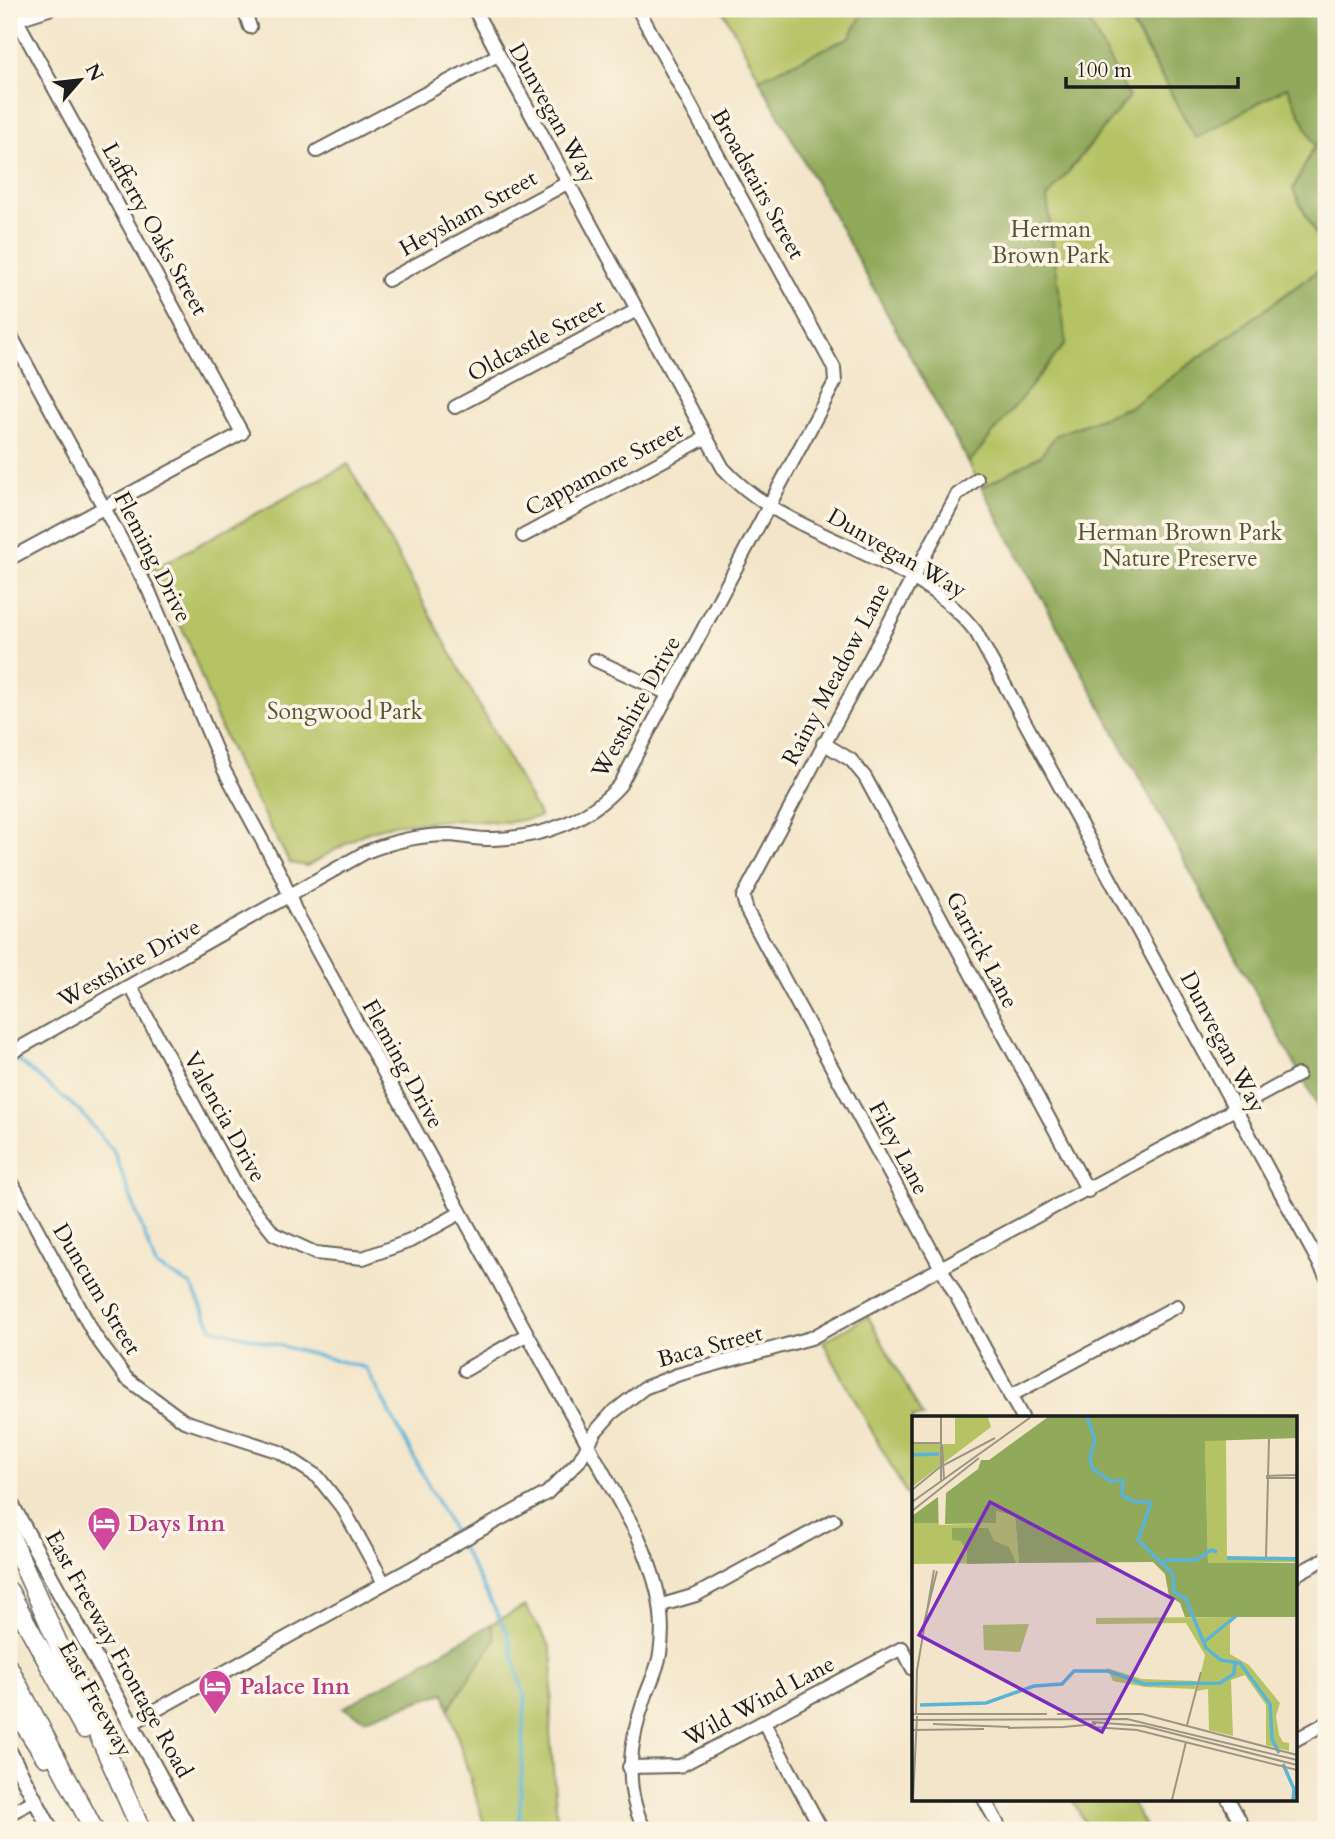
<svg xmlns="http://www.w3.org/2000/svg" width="1335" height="1839" viewBox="0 0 1335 1839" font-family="Cardo,serif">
<rect width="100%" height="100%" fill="#fcf5e5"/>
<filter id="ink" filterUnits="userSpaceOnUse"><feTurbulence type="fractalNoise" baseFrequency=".0143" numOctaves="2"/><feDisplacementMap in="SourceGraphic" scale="14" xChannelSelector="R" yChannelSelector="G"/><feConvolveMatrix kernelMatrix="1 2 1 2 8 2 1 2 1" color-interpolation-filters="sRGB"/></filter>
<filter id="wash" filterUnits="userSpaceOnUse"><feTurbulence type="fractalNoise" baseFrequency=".00686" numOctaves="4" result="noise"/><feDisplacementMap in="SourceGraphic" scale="28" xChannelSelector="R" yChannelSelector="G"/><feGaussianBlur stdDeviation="1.57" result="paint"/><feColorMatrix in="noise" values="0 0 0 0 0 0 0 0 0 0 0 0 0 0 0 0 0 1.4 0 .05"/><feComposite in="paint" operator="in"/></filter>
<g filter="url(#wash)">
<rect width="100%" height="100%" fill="#f3e5c9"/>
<g fill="#b5c365" stroke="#687040" stroke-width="2">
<path d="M722,9H1123L1196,138L1287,87L1315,145L1293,190L1326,255V265L1132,406L1057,435L1041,455L982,488Z"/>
<path d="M348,464L540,817L509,822L448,820L390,825L363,834L307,866L290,863L240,771L216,717L187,638L152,570Z"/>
<path d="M868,1316L923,1417H913V1506L823,1342Z"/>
<path d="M525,1606L549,1644L553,1660L550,1732L558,1830H486L449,1709L495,1639L491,1624Z"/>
<path d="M1072,1799H1130L1147,1830H1089Z"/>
</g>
<g fill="#90a95a" stroke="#56623b" stroke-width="2">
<path d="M865,9H1082L1129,97L1047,198L1066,343L969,463L759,79L850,37Z"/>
<path d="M1125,9H1326V255L1293,189L1315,145L1287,87L1196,138Z"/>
<path d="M1326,265V1122L982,488L1041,455L1056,435L1132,406Z"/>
<path d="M491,1624L495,1639L449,1708L444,1693L365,1719L343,1708Z"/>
</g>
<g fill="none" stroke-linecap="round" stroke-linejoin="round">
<path stroke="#5ab4d7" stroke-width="3.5" d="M13,1056L81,1112L114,1152L156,1266L191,1285L212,1328L366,1368L507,1632L525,1699L519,1830"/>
</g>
</g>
<g filter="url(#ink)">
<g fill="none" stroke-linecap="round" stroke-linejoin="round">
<defs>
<g id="minor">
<path d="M244,9L250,27"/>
<path d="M474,9L723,468C791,543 914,551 976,632L1326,1276"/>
<path d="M9,22L49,9"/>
<path d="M317,151L496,56"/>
<path d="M388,280L567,183"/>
<path d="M9,332L149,591L224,770L282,877L295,910L637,1534C654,1573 667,1610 660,1654C658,1667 651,1682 646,1695C630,1739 622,1787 645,1830"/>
<path d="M455,407L637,310"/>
<path d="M977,479L957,495L743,897L747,911L1022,1417"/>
<path d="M523,536L705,438"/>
<path d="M9,559L242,433L11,9"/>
<path d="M595,660L669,694"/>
<path d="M823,743L851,760L865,777L1088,1191"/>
<path d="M131,987L241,1193L274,1234L315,1253L363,1258L410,1241L460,1213"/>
<path d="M9,1054L366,852C393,841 420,835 450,835C465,836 479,840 493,839C541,838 588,821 620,785L835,382L834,368L638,9"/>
<path d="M9,1177L95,1336L126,1378L184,1421L280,1452L318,1477L344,1510L384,1583"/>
<path d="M465,1370L526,1335"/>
<path d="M1010,1396L1177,1306"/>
<path d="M1295,1575L1326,1558"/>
<path d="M662,1605L696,1595L834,1520"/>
<path d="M764,1723L822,1830"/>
<path d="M131,1724L547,1493L579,1461L595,1432L612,1413L644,1388L677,1375L811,1338L1298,1075"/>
<path d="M1295,1740L1326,1723"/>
<path d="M629,1767L680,1766L902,1648L913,1669"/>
<path d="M984,1799L1001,1830"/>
<path d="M1228,1799L1245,1830"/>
<path d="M9,1814L35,1800"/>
</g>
<g id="major">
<path d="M9,1500L189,1830"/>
<path d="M9,1751L51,1830"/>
</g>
<g id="highway">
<path d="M9,1533L141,1830"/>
<path d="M9,1591L84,1729"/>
<path d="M9,1668L94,1830"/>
<path d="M9,1701L45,1757"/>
</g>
</defs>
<use href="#minor" stroke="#676259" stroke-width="16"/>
<use href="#major" stroke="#676259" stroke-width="18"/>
<use href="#highway" stroke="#676259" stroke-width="21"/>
<use href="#minor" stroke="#fff" stroke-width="12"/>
<use href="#major" stroke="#fff" stroke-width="14"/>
<use href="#highway" stroke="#fff" stroke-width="18"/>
</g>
</g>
<defs>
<symbol id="hotel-pin" viewBox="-11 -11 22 30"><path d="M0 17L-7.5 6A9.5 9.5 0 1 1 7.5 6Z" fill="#d1479c" stroke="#fcf5e5"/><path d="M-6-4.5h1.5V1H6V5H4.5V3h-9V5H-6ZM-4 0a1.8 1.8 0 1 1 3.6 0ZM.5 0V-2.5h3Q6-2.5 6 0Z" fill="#fff"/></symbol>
</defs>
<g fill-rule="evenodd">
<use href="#hotel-pin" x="85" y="1504" width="38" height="52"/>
<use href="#hotel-pin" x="196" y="1667" width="38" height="52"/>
</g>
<g text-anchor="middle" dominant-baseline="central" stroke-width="7" stroke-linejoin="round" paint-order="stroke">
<g font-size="23" fill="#1c1c1c" stroke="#fcf5e5">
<text transform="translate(553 113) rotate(61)">Dunvegan Way</text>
<text transform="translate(758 184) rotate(61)">Broadstairs Street</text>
<text transform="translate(468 213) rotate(-29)">Heysham Street</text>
<text transform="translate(155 229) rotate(61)">Lafferty Oaks Street</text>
<text transform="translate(536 340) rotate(-28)">Oldcastle Street</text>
<text transform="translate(604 469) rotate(-28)">Cappamore Street</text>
<text transform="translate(897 553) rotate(30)">Dunvegan Way</text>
<text transform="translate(153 557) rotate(63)">Fleming Drive</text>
<text transform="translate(836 674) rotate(-62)">Rainy Meadow Lane</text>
<text transform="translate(636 707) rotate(-61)">Westshire Drive</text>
<text transform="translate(982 950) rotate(62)">Garrick Lane</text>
<text transform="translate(129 963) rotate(-29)">Westshire Drive</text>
<text transform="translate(1223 1042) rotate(62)">Dunvegan Way</text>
<text transform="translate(403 1064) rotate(61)">Fleming Drive</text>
<text transform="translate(225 1117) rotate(61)">Valencia Drive</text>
<text transform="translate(899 1148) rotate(62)">Filey Lane</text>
<text transform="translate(97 1289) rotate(59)">Duncum Street</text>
<text transform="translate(710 1346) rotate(-15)">Baca Street</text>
<text transform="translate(119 1654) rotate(61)">East Freeway Frontage Road</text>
<text transform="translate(96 1699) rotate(61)">East Freeway</text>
<text transform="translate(759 1701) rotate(-28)">Wild Wind Lane</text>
</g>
<g font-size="23" fill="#525636" stroke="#fcf5e5">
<text x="1051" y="229">Herman<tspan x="1051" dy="26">Brown Park</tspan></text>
<text x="1180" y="532">Herman Brown Park<tspan x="1180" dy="26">Nature Preserve</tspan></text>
<text x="345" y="711">Songwood Park</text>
</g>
<g font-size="23" font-weight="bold" fill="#b23c85" stroke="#fcf5e5" text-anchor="start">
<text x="128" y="1523">Days Inn</text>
<text x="240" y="1686">Palace Inn</text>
</g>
</g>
<g transform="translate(912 1416)">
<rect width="385" height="385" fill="#f3e5c9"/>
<path d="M43,1H76L79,11L0,71V28H43ZM293,24H314L315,140L385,141V146L296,148ZM26,81L27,109L83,107L84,95L103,100L107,147L0,148V100ZM324,201L318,208V238L337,249L368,287L364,300L367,319L371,326L377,327V335L354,329V289L333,259L319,264L321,320L297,314L296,273L285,275L293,239L274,207L184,208V202ZM117,208L108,236L72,234L71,209ZM195,252L230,263L285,265L283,273L233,271L201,265Z" fill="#b5c365"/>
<path d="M136,1H385V22L293,25L296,147H385V201H273L268,187L257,180L253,158L241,146L107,147L103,100L84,95V107L33,108L34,77L66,53L69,44H77ZM26,81V107H0V100ZM40,112H76L82,125L97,131L104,147L55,148V136L49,125L40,124Z" fill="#90a95a"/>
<path fill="none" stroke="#5ab4d7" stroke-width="3.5" d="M175,1L183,24L178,41L180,52L198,65H211L210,79L220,85L239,87L226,124L261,158L262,176L274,183L294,232L309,244L328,247L358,288L360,323L367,337M0,39L27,38M315,142L385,143M249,148L254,144H284L299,134L305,136M292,226L324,200M8,289L74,287L122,270L150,268L162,255H196L232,268L308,267L322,258L323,246M371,348L382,373L381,384"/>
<path fill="none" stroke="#9d9584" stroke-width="2" d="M0,27H29M30,29L32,63M354,60L385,59M354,62H385M29,65V1M0,74L28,51L83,22M0,86L119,1M0,95L67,42M354,141L357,23M12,207L25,155M0,298H135M4,298L5,254L22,154M145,298H230L385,339M0,304L215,303L385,344M180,306L232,310L385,349M21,308L98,311M275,309L289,256M151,311L184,308M180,311L225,314L385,354M96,312L152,311M0,314L72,313M1,384L5,300M260,384L274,326"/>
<path fill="#7b2cbf" fill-opacity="0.15" stroke="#7b2cbf" stroke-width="3.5" d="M78,86L261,183L190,316L7,219Z"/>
<rect width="385" height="385" fill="none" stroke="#1c1c1c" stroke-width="3.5"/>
</g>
<rect width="1335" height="1839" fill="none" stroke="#fcf5e5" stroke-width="35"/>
<g transform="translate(80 80) rotate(62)" stroke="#fcf5e5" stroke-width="5" paint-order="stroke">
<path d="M0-5L12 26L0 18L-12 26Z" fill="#1c1c1c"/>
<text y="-10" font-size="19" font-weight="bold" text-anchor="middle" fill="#1c1c1c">N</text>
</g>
<path d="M1066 77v10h172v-10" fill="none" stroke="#1c1c1c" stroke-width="3.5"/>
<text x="1076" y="77" font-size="21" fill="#1c1c1c" stroke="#fcf5e5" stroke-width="5" paint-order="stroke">100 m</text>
</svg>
